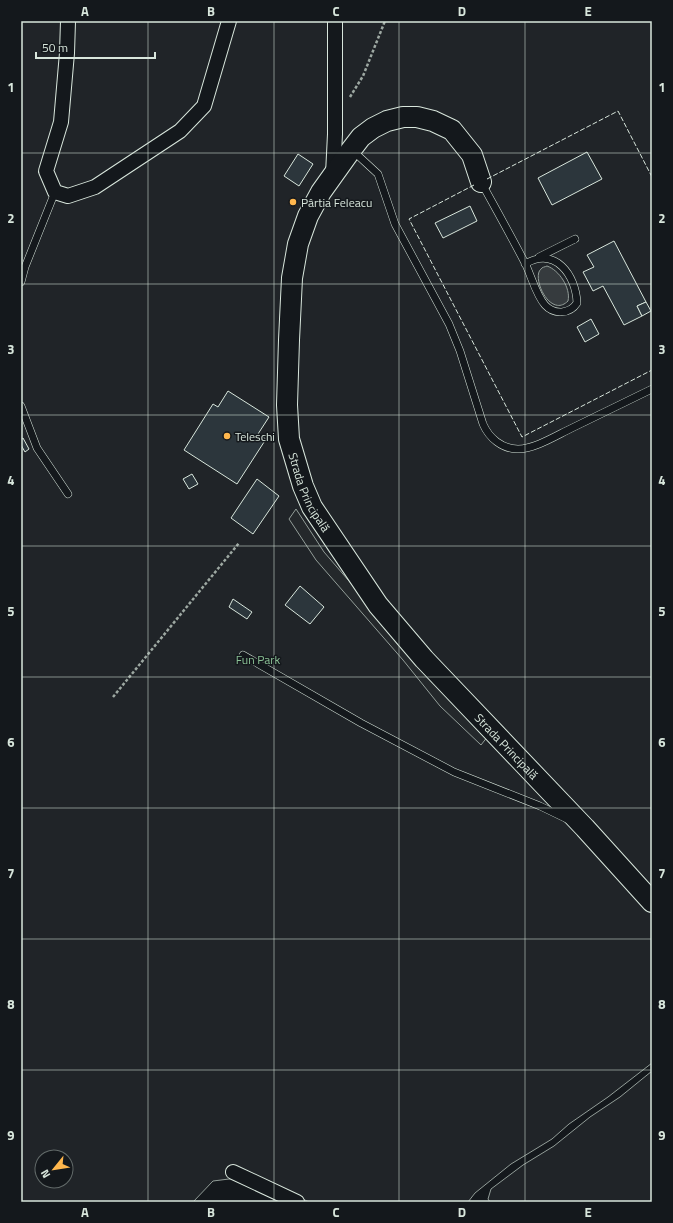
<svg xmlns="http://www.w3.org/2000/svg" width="673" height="1223" viewBox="0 0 673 1223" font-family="'Titillium Web',sans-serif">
<rect width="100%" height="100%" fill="#14181c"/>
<g fill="#202428" stroke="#939e99" fill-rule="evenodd">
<path d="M21,21H652V1063L608,1097L569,1124L552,1139L511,1164L475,1193L468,1202H309L286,1191L237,1178L213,1181L193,1202H21ZM42,1157H66V1181H42Z"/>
<path d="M652,1071V1202H490L488,1199L491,1189L523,1165L554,1146L590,1117L620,1097Z"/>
</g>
<path fill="#24282b" stroke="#939e99" d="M296,509L324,552L410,652L488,736L481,745L440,706L403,660L316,560L289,519Z"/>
<path fill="#363b3e" stroke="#939e99" d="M547,266C559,270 571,288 568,301C550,319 531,277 541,269C542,267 545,267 547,266Z"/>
<g fill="#2c363c" stroke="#d8e6dc">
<path d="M587,152L602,179L552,205L538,178Z"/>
<path d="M298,154L313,164L299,186L284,176Z"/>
<path d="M470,206L477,221L443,238L435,223Z"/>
<path d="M614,241L646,302L637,306L642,316L624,325L603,286L593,291L583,272L594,267L587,255Z"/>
<path d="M646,302L651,311L642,316L637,306Z"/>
<path d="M591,319L599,334L585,342L577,327Z"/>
<path d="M228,391L269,417L258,434L266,439L237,484L184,450L213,404L218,407Z"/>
<path d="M23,438L29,449L25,452L21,445V439Z"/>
<path d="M192,474L198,484L189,489L183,479Z"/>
<path d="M257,479L279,496L253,534L231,518Z"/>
<path d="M300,586L324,607L310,624L285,605Z"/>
<path d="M233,599L252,612L247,619L229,607Z"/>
</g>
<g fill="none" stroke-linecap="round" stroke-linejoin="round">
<defs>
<g id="lane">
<path d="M352,150L378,174L395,224L449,324L460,351L483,424C489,438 502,449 518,449C535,449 557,435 572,428C599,415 625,402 652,389"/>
<path d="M481,182C496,209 511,236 525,263C531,275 536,295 545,305C554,315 570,314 577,303C576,275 555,246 525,264"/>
<path d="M539,257L575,239"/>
<path d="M21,282L25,267L55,192"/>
<path d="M21,406L37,448L68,494"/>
<path d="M243,655L361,723L454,772L540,806L567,819"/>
</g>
<g id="street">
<path d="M68,21L67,53L61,122L46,171L55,192L68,196L95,187L180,131L204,106L229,21"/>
<path d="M333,174L335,134V21"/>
<path d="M233,1172L297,1202"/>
</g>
<g id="secondary">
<path id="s1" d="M481,182L472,155L452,130L433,121L417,117H403L387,121L373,128L361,137L351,150L321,192L308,216L298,244L292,278L289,340L287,405L289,439L303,486L312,507L378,605L424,659L585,828L652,902"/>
</g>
</defs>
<use href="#lane" stroke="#d8e6dc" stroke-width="8"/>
<use href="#street" stroke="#d8e6dc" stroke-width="16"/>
<use href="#secondary" stroke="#d8e6dc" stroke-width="22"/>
<g stroke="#9da8a2" stroke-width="2.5" stroke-dasharray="3 2" stroke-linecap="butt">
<path d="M350,97L363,76L385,21"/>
<path d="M113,697L239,543"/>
</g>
<use href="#lane" stroke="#14181c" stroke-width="7"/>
<use href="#street" stroke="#14181c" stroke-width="14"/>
<use href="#secondary" stroke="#14181c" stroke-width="20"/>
<g stroke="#d8e6dc" stroke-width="1" stroke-dasharray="5 2" stroke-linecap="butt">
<path d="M487,179L618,111L652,177"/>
<path d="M474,185L409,219L522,437L652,370"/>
</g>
</g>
<path fill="none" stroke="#d8e6dc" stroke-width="1" stroke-opacity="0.55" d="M148,21V1202M274,21V1202M399,21V1202M525,21V1202M21,153H652M21,284H652M21,415H652M21,546H652M21,677H652M21,808H652M21,939H652M21,1070H652"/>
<g fill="#ffb74d" stroke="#14181c" stroke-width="1.5">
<circle cx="293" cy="202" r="4"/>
<circle cx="227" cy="436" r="4"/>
</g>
<g text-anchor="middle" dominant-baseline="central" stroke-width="3" stroke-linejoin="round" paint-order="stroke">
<g font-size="12" fill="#d8e6dc" stroke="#14181c" text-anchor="start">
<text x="301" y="202">Pârtia Feleacu</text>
<text x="235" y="436">Teleschi</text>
</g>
<g font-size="12" fill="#d8e6dc" stroke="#14181c">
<text stroke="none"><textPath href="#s1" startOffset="537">Strada Principală</textPath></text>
<text stroke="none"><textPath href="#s1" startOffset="861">Strada Principală</textPath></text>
</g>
<g font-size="12" fill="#8ac095" stroke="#14181c">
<text x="258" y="659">Fun Park</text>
</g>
</g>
<rect width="673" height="1223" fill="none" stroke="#14181c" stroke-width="44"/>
<g transform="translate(54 1169) rotate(240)"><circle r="19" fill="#14181c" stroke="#626a69"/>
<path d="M0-3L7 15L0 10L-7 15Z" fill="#ffb74d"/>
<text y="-6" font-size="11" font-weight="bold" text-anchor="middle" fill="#d8e6dc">N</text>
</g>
<path d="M36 52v6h119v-6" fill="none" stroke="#d8e6dc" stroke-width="2"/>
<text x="42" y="52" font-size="12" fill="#d8e6dc" stroke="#14181c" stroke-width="3" paint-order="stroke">50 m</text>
<rect x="22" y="22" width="629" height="1179" fill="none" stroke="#d8e6dc" stroke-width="1.5"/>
<g font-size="13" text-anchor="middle" font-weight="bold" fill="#d8e6dc">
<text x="85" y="16">A</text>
<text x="211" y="16">B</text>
<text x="336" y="16">C</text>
<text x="462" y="16">D</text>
<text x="588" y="16">E</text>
<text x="11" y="92">1</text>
<text x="662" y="92">1</text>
<text x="11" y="223">2</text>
<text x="662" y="223">2</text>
<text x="11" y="354">3</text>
<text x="662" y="354">3</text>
<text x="11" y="485">4</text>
<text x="662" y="485">4</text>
<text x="11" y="616">5</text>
<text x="662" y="616">5</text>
<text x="11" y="747">6</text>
<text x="662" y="747">6</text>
<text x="11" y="878">7</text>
<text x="662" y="878">7</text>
<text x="11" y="1009">8</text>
<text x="662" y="1009">8</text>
<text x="11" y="1140">9</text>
<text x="662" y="1140">9</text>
<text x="85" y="1217">A</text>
<text x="211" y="1217">B</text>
<text x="336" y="1217">C</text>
<text x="462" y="1217">D</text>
<text x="588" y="1217">E</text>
</g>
</svg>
